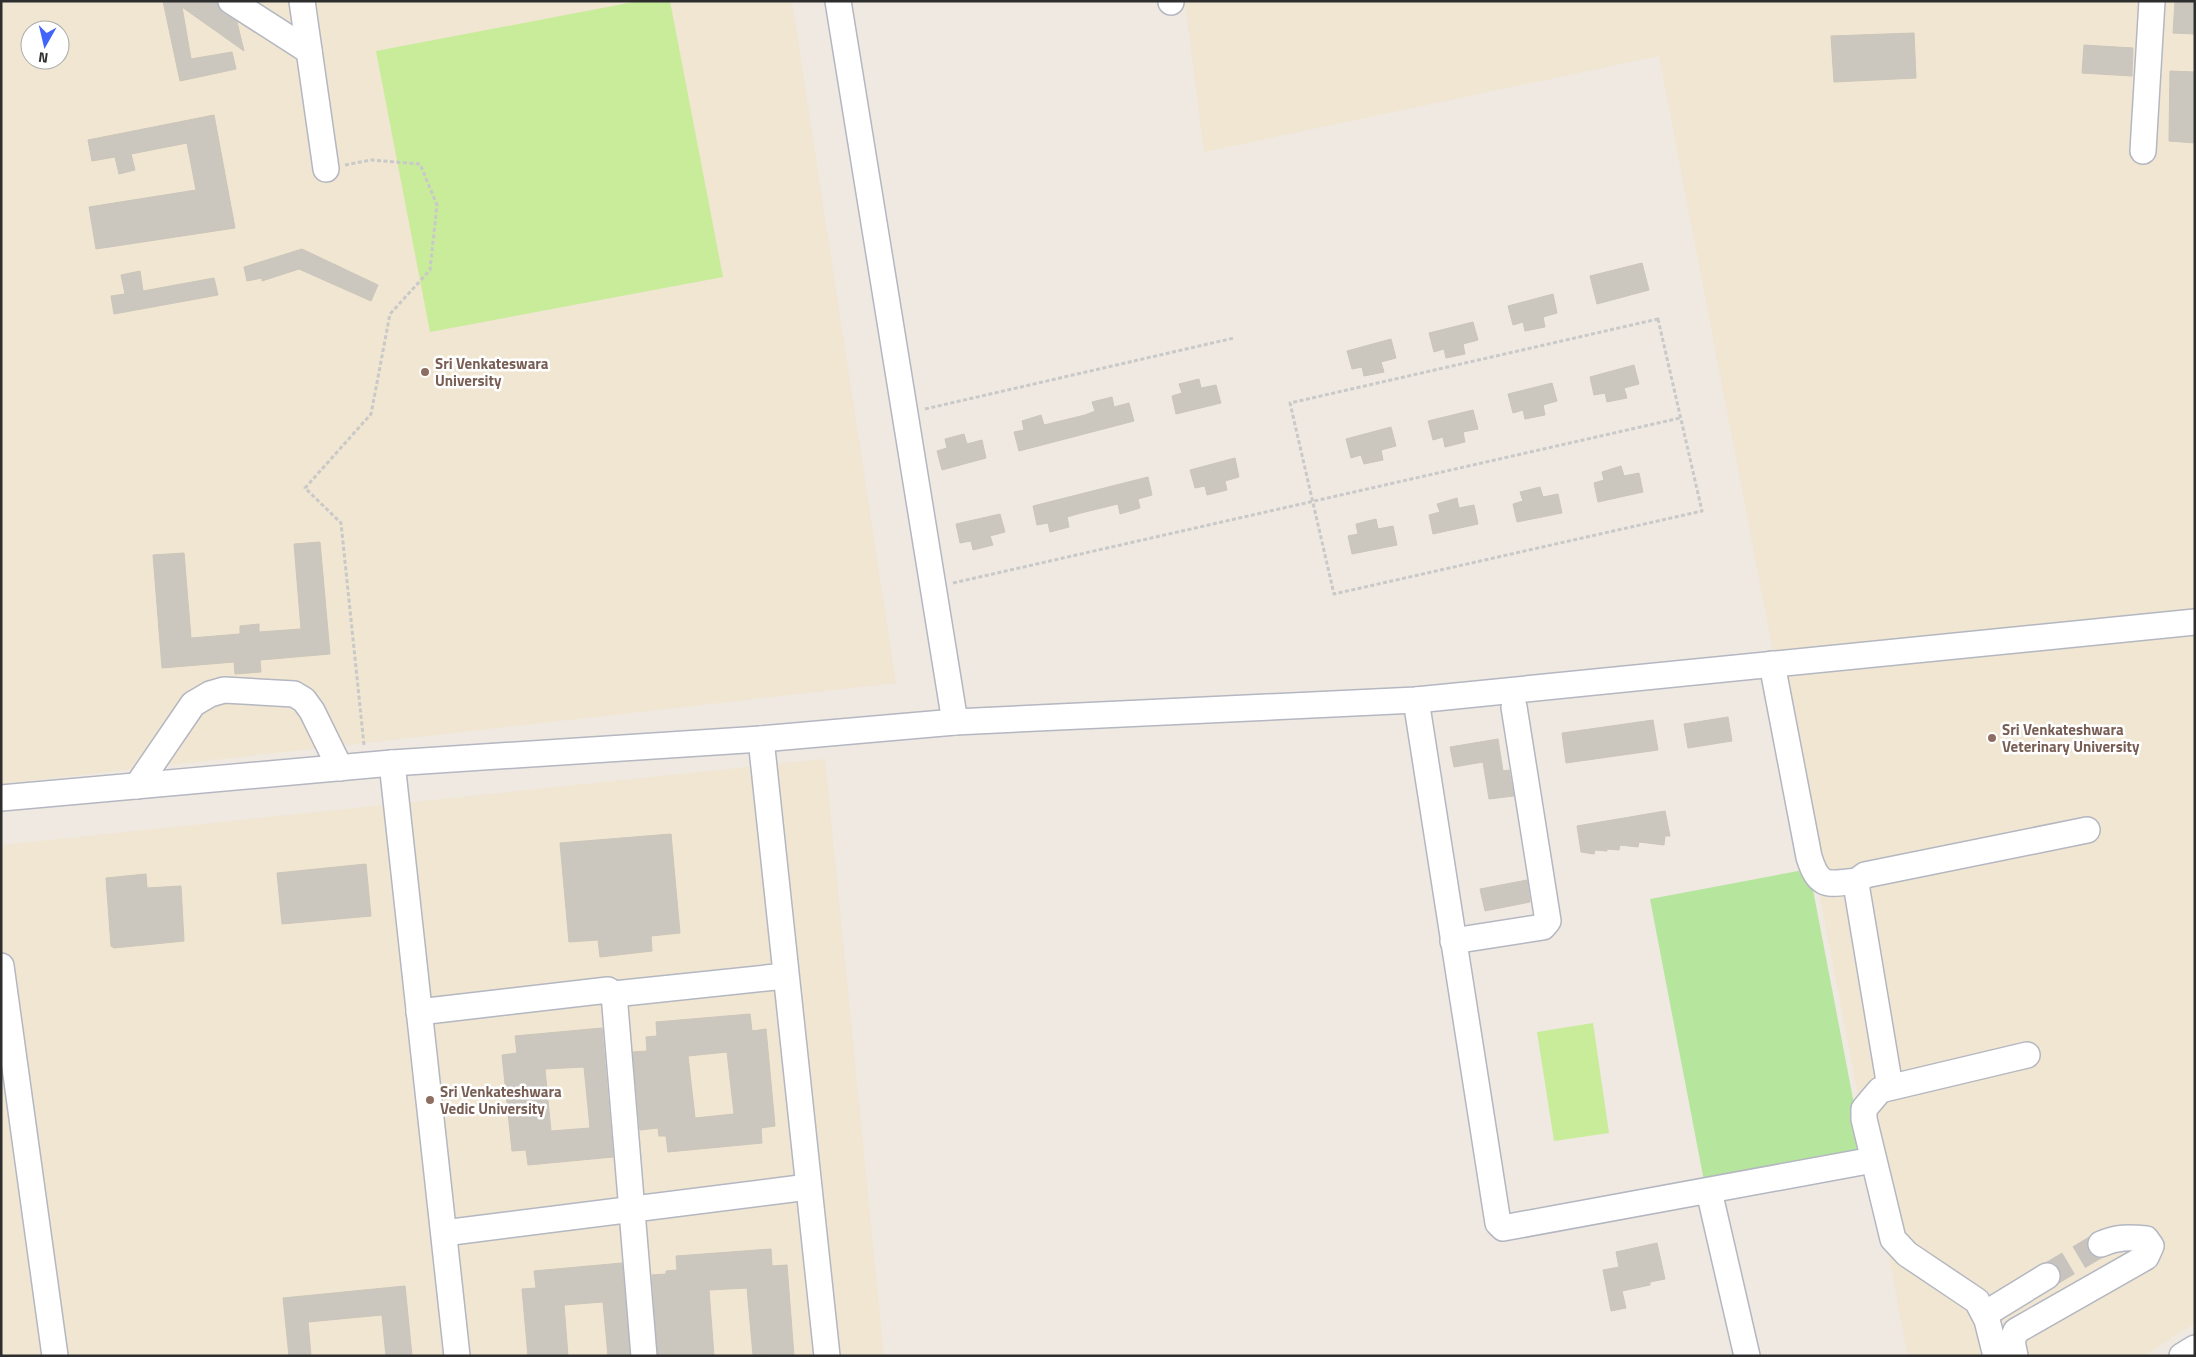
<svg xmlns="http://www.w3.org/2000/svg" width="2196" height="1357" viewBox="0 0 2196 1357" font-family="'Titillium Web',sans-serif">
<rect width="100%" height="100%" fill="#efe9e1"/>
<g fill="#f0e6d1" fill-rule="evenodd">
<path d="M1,1H792L896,683L1,784ZM30,30H60V60H30Z"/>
<path d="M1185,1H2195V1323L2144,1356H1908L1659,56L1204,152Z"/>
<path d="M825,759L884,1356H1V845Z"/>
</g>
<path fill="#b6e59e" d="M1809,869L1863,1151L1704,1181L1650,899Z"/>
<g fill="#c9ec9a">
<path d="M639,1H670L723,277L430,332L376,51Z"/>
<path d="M1593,1023L1609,1133L1554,1141L1537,1032Z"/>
</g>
<g fill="#cbc7bf" stroke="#cbc5ba" fill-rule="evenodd">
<path d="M163,1H217L223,13L237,22L244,51L182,7L191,59L232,52L236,69L180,81Z"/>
<path d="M2175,1H2195V34L2173,33Z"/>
<path d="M1914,33L1916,78L1834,82L1831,36Z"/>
<path d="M2084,45L2133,48L2132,76L2082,73Z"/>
<path d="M2170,71L2195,72V143L2169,141Z"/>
<path d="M214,115L235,228L96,249L89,207L196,190L187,143L131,154L135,170L119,174L115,157L92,161L88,140Z"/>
<path d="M302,249L378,285L371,301L299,269L262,281V278L247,281L244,267Z"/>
<path d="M1642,263L1649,290L1597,304L1590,276Z"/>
<path d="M140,271L143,291L214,278L218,295L114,314L111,296L125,294L121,275Z"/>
<path d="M1553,294L1557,313L1543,317L1545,327L1525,331L1523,322L1513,325L1508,306Z"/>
<path d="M1473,322L1478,340L1463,344L1465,354L1446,358L1444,349L1434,352L1429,333Z"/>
<path d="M1391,339L1396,358L1381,362L1384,372L1364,376L1362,367L1352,369L1347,351Z"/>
<path d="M1634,365L1639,384L1624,388L1627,398L1607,402L1605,393L1594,395L1590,377Z"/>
<path d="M1199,379L1201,388L1216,385L1221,403L1176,414L1172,396L1182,393L1179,384Z"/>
<path d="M1552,383L1557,401L1543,405L1545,415L1525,419L1523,410L1513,413L1508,394Z"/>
<path d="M1112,397L1114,407L1129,403L1134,421L1019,451L1014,432L1024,430L1022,421L1041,415L1044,425L1085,415L1095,411L1092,402Z"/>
<path d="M1473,410L1478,429L1463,432L1465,442L1445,447L1443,437L1433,440L1428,421Z"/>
<path d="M1391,427L1396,446L1381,450L1383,460L1364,464L1361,455L1351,458L1346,439Z"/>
<path d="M964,434L967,444L982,440L986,458L942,470L937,451L947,448L945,439Z"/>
<path d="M1235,458L1239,477L1225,481L1227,490L1207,495L1205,486L1195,488L1190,470Z"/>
<path d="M1621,466L1624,476L1639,473L1643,492L1598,502L1594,483L1604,480L1602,472Z"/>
<path d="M1148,477L1152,495L1138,499L1140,508L1120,514L1118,504L1081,513L1067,517L1069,527L1050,532L1048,523L1037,525L1033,506Z"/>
<path d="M1540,487L1543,497L1558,494L1562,513L1517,522L1513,504L1523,501L1520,492Z"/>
<path d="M1457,498L1459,508L1474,505L1478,524L1433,534L1429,515L1440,512L1437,504Z"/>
<path d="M1000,514L1005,532L990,536L993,545L973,550L971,541L960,543L956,524Z"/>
<path d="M1376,519L1378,529L1393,526L1397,545L1352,554L1348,536L1358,534L1356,524Z"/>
<path d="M320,542L330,654L260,660L261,672L235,674L234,662L162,668L153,555L184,553L191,638L240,634V626L259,624V632L301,629L294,544Z"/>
<path d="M1728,717L1732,741L1688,748L1684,724Z"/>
<path d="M1653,720L1658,750L1566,763L1562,733Z"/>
<path d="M1498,739L1503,771L1509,770L1514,796L1489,799L1483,762L1454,767L1450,747Z"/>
<path d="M1665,811L1670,836H1665L1664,845L1639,842L1638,847L1620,845L1619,850L1607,849V851L1595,850L1594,854L1581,852L1577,826Z"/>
<path d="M671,834L680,933L651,936L652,951L600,957L598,940L569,942L560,843Z"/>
<path d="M366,864L371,916L282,924L277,873Z"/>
<path d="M146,874L147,888L181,886L184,941L114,948L111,946L106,878Z"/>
<path d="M1527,880L1530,902L1485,911L1480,889Z"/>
<path d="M750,1014L752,1031L766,1029L775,1126L761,1128L762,1143L668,1152L666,1136H659L658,1128L640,1130L633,1052L647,1051L646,1037L657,1036L656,1022ZM727,1052L734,1114L695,1118L688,1056Z"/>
<path d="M602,1028L613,1157L528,1165L526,1150L512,1151L502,1055L517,1053L515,1036ZM584,1067L590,1128L551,1131L545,1069Z"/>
<path d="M1657,1243L1665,1279L1650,1282V1285L1622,1291L1626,1308L1611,1311L1603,1270L1619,1267L1616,1252Z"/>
<path d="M771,1249L772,1266L787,1265L794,1356L753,1355L747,1288L709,1290L714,1356H658L652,1275L666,1274V1271L677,1270L676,1256Z"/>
<path d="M622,1263L630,1356H608L603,1302L564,1305L568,1356H528L522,1289L536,1288L534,1271Z"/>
<path d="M405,1286L412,1356H386L382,1315L308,1322L311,1356H289L283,1298Z"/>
</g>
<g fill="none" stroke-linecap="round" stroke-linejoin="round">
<path stroke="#c8c4bd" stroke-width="25" stroke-dasharray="25 12" stroke-linecap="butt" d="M2047,1276L2101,1244"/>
<defs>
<g id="minor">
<path d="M231,1L309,51"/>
<path d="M302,1L326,169"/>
<path d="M838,1L955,722"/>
<path d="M1171,1V2"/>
<path d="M2143,151L2152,1"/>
<path d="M1772,664L1809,857C1819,889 1828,884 1857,881"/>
<path d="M1416,700L1498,1223L1503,1228L1873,1160"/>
<path d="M761,739L827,1356"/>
<path d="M392,763L457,1356"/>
<path d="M137,786L193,704L210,694L224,690L294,694L304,700L312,711L340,768"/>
<path d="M1,798L392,763L761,739L955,722L1416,700L2195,622"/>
<path d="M1453,941L1543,927L1548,921L1514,707"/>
<path d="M1,966L55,1356"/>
<path d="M614,994L785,976"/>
<path d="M419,1012L608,990L614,994L644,1356"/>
<path d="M1890,1087L1857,890V881L1865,875L2087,830"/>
<path d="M1709,1191L1747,1356"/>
<path d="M444,1233L808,1187"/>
<path d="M1985,1314L2047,1276"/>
<path d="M1996,1356L1987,1320L1977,1301L1907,1254L1893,1239L1864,1119V1109L1880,1090L2027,1055"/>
<path d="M2015,1356L2012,1341L2016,1331L2146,1257L2151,1246L2146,1239C2129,1237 2117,1237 2101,1244"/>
<path d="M2182,1356L2195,1348"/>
</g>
</defs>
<use href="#minor" stroke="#b4b7c1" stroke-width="28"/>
<g stroke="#c9c9c9" stroke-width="3" stroke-dasharray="4 2.5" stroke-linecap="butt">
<path d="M345,165L371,160L420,164L437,205L430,270L390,314L371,414L305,488L341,523L364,745"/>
<path d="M1658,319L1702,511L1334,594L1290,403Z"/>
<path d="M925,409L1234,338"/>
<path d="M953,583L1680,418"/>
</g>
<use href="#minor" stroke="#fff" stroke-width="25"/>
</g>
<g fill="#8d6e63" stroke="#fff" stroke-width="2">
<circle cx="425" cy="372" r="5"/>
<circle cx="1992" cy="738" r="5"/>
<circle cx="430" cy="1100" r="5"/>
</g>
<g text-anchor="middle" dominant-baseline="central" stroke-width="5" stroke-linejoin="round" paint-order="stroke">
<g font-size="15" font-weight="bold" fill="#785e54" stroke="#fff" text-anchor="start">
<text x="435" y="363">Sri Venkateswara<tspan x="435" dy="17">University</tspan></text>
<text x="2002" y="729">Sri Venkateshwara<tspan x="2002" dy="17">Veterinary University</tspan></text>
<text x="440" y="1091">Sri Venkateshwara<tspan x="440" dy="17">Vedic University</tspan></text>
</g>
</g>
<rect width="2196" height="1357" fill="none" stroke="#2e2e2e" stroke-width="5"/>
<g transform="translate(45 45) rotate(188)"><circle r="24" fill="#ffffff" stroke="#ababab"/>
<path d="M0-4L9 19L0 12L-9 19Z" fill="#4264fb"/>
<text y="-8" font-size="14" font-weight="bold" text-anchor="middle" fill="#2e2e2e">N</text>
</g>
</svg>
